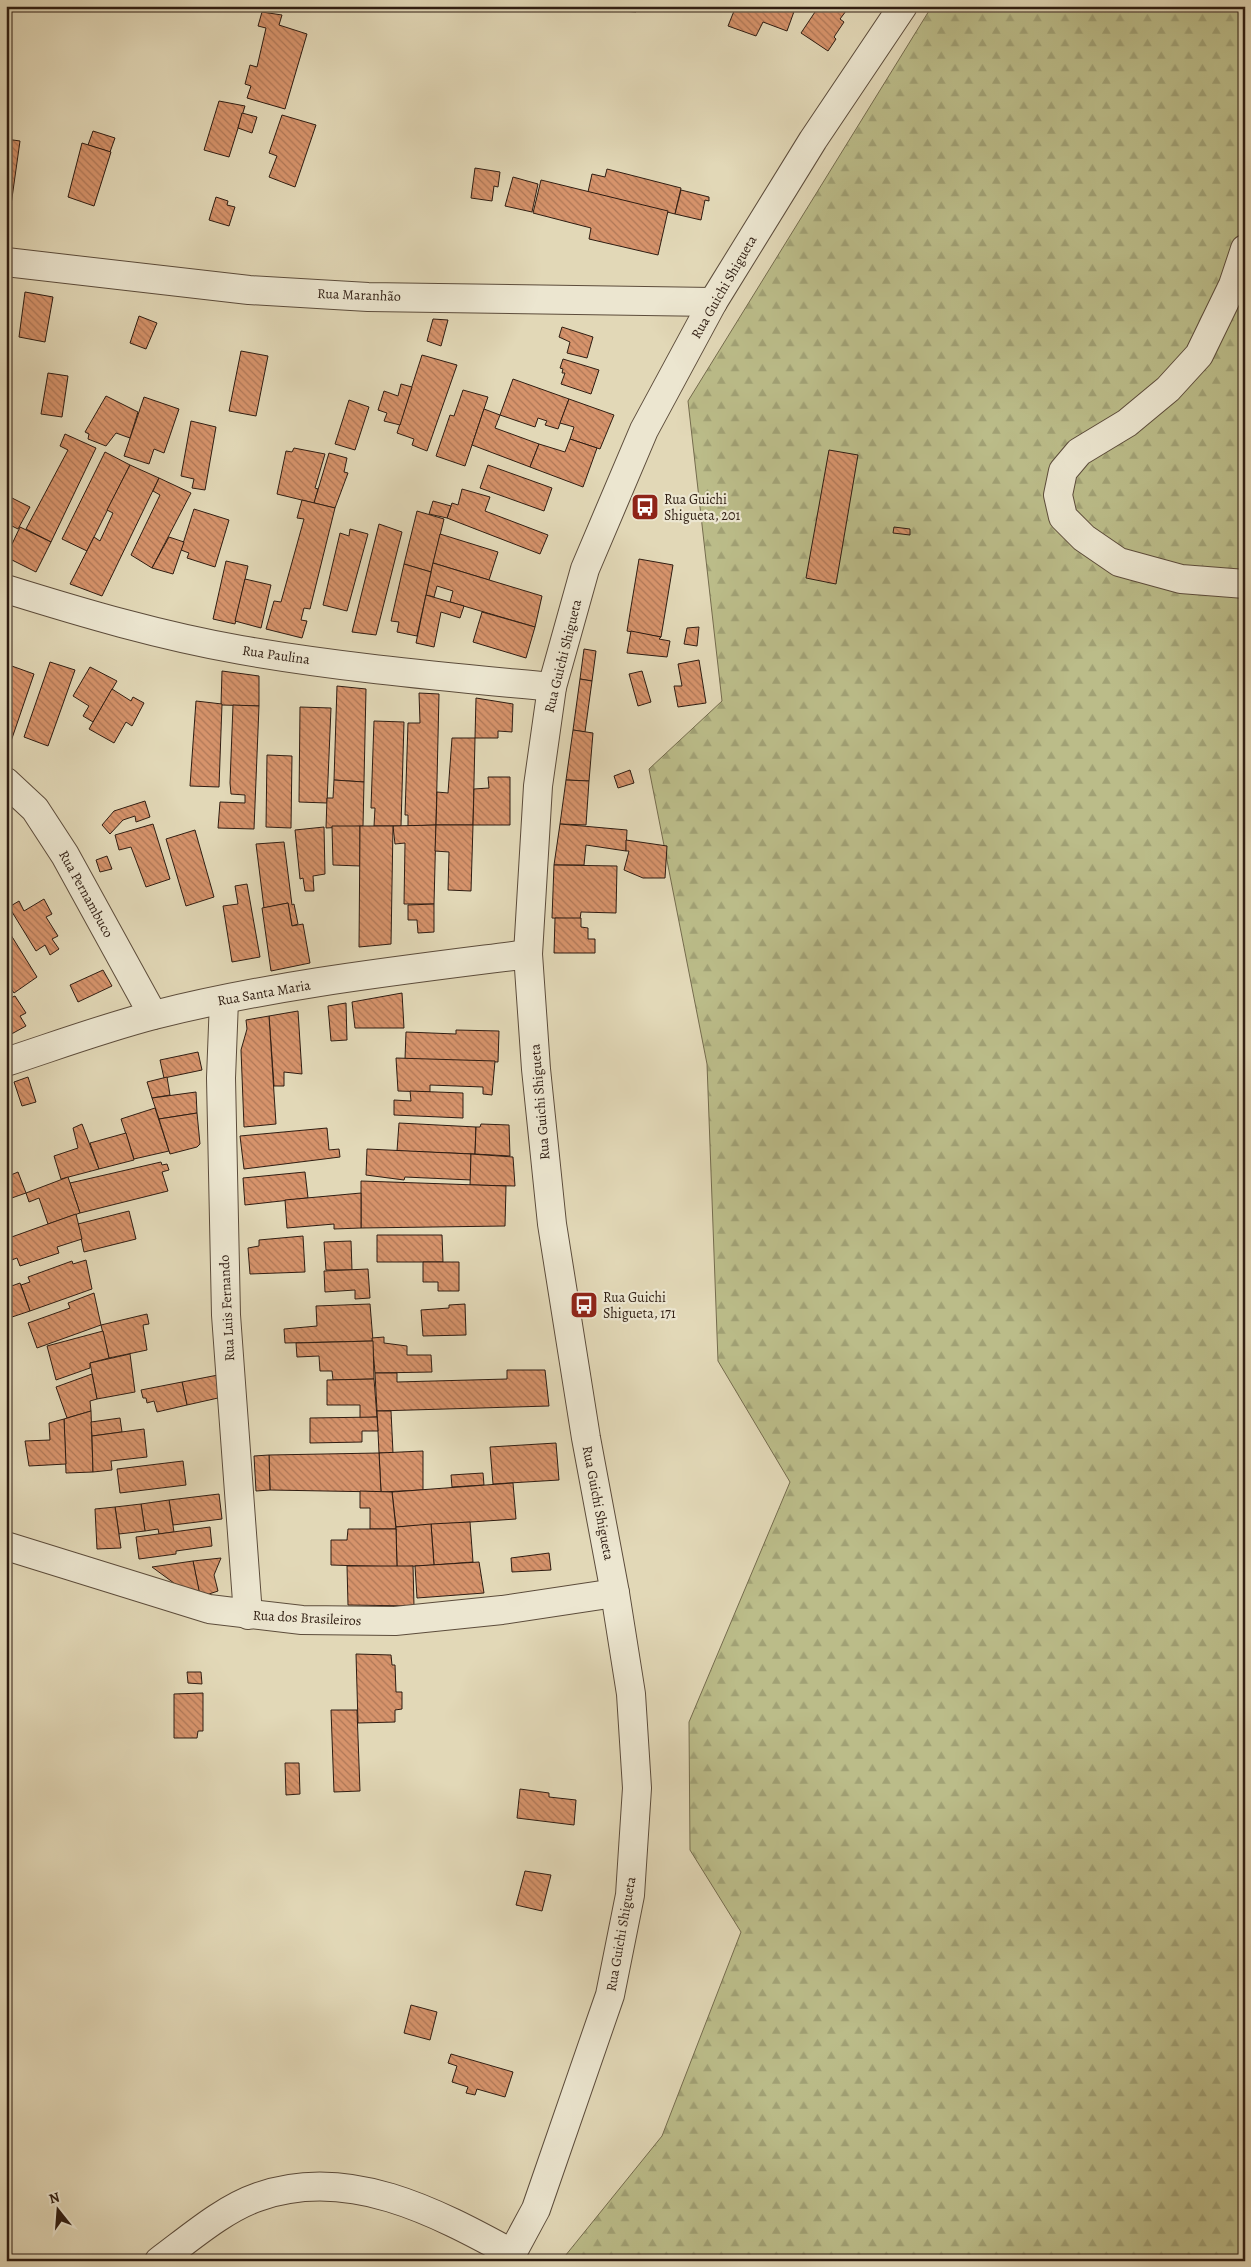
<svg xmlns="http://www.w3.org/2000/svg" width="1251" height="2267" viewBox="0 0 1251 2267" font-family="Alegreya,serif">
<defs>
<pattern id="forest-firs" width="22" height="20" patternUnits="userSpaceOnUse" patternTransform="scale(1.25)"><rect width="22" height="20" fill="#bbbc89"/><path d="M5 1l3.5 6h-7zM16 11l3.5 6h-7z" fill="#a1a175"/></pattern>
<pattern id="building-back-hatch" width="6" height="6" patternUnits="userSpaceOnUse" patternTransform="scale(1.25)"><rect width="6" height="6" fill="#d6936b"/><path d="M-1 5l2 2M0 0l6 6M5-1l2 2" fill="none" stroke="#ae7757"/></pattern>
</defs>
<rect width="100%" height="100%" fill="#e2d8b7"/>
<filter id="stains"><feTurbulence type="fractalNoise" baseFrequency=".004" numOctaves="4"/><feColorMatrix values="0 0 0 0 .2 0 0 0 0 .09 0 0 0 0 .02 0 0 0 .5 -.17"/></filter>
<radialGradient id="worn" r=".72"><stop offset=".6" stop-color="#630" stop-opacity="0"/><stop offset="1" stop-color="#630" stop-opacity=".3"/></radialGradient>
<path fill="url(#forest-firs)" stroke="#756c4e" d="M932,6H1245V2261H993L990,2258L985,2261H561L662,2136L741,1932L690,1850L689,1722L790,1482L718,1361L707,1064L649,769L722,701L688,401Z"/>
<g fill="url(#building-back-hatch)" stroke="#2f1d12">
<path d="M623,6H637L636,12L622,11Z"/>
<path d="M736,6H796L787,31L763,22L756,36L728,26Z"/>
<path d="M819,6H838L846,11L840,19L844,22L834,37L836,39L828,51L801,33Z"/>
<path d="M262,12L282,15L279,25L307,34L285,109L247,98L251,86L245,84L250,65L257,67L266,28L258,26Z"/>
<path d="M219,101L245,106L229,157L204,150Z"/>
<path d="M242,113L257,117L252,133L238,128Z"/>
<path d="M282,115L316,125L295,187L269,177L277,156L269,153Z"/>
<path d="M93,131L115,138L110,152L88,145Z"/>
<path d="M6,139L20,141L11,205L6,204Z"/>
<path d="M82,143L111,152L94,206L68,197Z"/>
<path d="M475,168L500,172L498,187L494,186L492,201L471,198Z"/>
<path d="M607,169L681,188L675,214L588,192L592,174L605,177Z"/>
<path d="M513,177L538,184L532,212L505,206Z"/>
<path d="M541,180L668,211L658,255L589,239L591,228L533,213Z"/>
<path d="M681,190L709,197V201L705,200L701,220L675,214Z"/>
<path d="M216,197L228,201L227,205L235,207L229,226L209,220Z"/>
<path d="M25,292L53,297L45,342L19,337Z"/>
<path d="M139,316L157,323L146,349L130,343Z"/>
<path d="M433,319L448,320L441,346L427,341Z"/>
<path d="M562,327L593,337L587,358L567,353L570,342L559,337Z"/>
<path d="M241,351L268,356L256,416L229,411Z"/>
<path d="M422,355L457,365L427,451L412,445L414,439L397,433Z"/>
<path d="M563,359L599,370L591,394L561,384L565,373H562L563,369L560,368Z"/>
<path d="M48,373L68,376L62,417L41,414Z"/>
<path d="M513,379L569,399L558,429L545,425L547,421L538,418L535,427L500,415Z"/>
<path d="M401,384L412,387L400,425L384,421L387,413L378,410L384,391L398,396Z"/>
<path d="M463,390L488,397L465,466L436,456L450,415L454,416Z"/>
<path d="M106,396L138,412L130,438L116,433L106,446L88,439L89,434L85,432Z"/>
<path d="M144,397L179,409L164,453L154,449L149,464L124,456Z"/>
<path d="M569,399L614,415L600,449L570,439L574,427L560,423Z"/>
<path d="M349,400L369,407L355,450L335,444Z"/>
<path d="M484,409L500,415L495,428L539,444L530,467L472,445Z"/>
<path d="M191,421L216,427L205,490L192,488L194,479L181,476Z"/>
<path d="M65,434L96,448L51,542L26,529L68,450L60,446Z"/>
<path d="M570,439L597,448L583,487L530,467L539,444L565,452Z"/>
<path d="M294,448L325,454L315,488L318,489L314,503L277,494L286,451L292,452Z"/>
<path d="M829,450L858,455L836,584L806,578Z"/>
<path d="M105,452L130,465L87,551L62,539Z"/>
<path d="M329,453L347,458L344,472L348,473L335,508L314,503Z"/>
<path d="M130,465L159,478L102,596L70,584L94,537L100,541L113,513L107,510Z"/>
<path d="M488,465L552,488L544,511L480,488Z"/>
<path d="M159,478L191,493L152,568L131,555L160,495L153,491Z"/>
<path d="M462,489L490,497L485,511L548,535L540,554L447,518L452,503L458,505Z"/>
<path d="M6,495L30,507L18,529L6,523Z"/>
<path d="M302,500L335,508L310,609L304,608L301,620L307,621L302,638L266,629L274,601L281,602L304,519L297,518Z"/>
<path d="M433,501L451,506L447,518L429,514Z"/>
<path d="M194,509L229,520L215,567L187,558L189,553L181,550Z"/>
<path d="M417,511L444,519L431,572L404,564Z"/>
<path d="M379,524L402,532L376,635L352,632Z"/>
<path d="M20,527L51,542L36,572L6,557Z"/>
<path d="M894,527L910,529V535L893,533Z"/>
<path d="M350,529L368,534L347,611L323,605L340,533L349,536Z"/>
<path d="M440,534L498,552L489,580L433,563Z"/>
<path d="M169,537L184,542L173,574L152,568Z"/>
<path d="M639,559L673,565L661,637L627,631Z"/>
<path d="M226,561L248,566L235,624L213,619Z"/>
<path d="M433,563L542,596L535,627L450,602L453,591L437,586L434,597L426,595Z"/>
<path d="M404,564L431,572L417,636L397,632L399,622L391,621Z"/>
<path d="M245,579L271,585L261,628L235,621Z"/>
<path d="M426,595L464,606L460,618L441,612L434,647L416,643Z"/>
<path d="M482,612L535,627L526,658L473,642Z"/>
<path d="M699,627L697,646L684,644L687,628Z"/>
<path d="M631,631L661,637L659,639L670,641L667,657L627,653Z"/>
<path d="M584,649L596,651L592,681L580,679Z"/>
<path d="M699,660L706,703L678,707L674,686H682L678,664Z"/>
<path d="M50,662L75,670L48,746L24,737Z"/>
<path d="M9,665L34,674L8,750L6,749V670Z"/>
<path d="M90,667L117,681L93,722L83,716L89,706L73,696Z"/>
<path d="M222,671L259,676V706L221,705Z"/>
<path d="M642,671L651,702L638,706L629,674Z"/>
<path d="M580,679L592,681L585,732L573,730Z"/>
<path d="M337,686L366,689L364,782L334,780Z"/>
<path d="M112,689L131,701L133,697L144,703L132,726L126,722L114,743L89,729Z"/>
<path d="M419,693L439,694L436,825L408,826V815H405L408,723H420Z"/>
<path d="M476,698L513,704L512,732L498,731V738H475Z"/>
<path d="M196,701L222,704L219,787L190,786Z"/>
<path d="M233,705L259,706L254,829L218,828L220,802L245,803V795L231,794L230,783Z"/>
<path d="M300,707L331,708L327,803L299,802Z"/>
<path d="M374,721L404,722L401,826H374L375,808H371Z"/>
<path d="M573,730L593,733L589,781L566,780Z"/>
<path d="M452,738H475L473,825H436L437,792L448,793Z"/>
<path d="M267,755L292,756L291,828L266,827Z"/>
<path d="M630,770L634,783L618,788L614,776Z"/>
<path d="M488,777H510V825H473L474,789L489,788Z"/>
<path d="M334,780L364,782L363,826L326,828L327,798H333Z"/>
<path d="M566,780L589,781L586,825L560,824Z"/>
<path d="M145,801L150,817L136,822L135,816L123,820L110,834L102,825L114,811Z"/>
<path d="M153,824L170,879L146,887L131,847L119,850L115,835Z"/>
<path d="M560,824L627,830L626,851L586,845L584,865H554Z"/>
<path d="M436,825L434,904H404L405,843L395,844L393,826Z"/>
<path d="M436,825H473L471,891L448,890L449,852L435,851Z"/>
<path d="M332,826H360V866L333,865Z"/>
<path d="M360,826H393L391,944L359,947Z"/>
<path d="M324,827L325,874L313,876L314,891H305L303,878L300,879L295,830Z"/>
<path d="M195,830L214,897L186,906L166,839Z"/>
<path d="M626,840L667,846L665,878H643L624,870L629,851H626Z"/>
<path d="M284,842L292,905L294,904L298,924L292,926L288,903L264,908L256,844Z"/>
<path d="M107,856L112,869L100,872L96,860Z"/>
<path d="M554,865L617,866L616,913L581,912L580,919L552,918Z"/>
<path d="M247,884L260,957L232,962L223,906L238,904L235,886Z"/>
<path d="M44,899L52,914L46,917L58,936L52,939L59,949L50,955L45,945L36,951L9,907L19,901L24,911Z"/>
<path d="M288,903L292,926L303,924L310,963L271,971L262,908Z"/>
<path d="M434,904V932L418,933L417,920H408V905Z"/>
<path d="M555,918H581V927L588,928V939H595V953H554Z"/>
<path d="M6,927L37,977L14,993L6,981Z"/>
<path d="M103,970L112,986L78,1002L70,985Z"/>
<path d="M402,993L404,1028H355L352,1002Z"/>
<path d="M15,996L26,1013L20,1016L26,1026L6,1037V1000Z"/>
<path d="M346,1003L347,1040L331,1041L328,1006Z"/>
<path d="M298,1011L302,1074L284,1072V1086H274L269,1016Z"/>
<path d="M269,1016L276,1124L244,1127L241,1050L247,1029L246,1020Z"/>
<path d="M456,1030L499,1031L498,1062L405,1059L406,1032L456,1034Z"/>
<path d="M198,1052L202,1070L164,1078L160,1060Z"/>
<path d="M396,1058L495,1061L492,1095L483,1094V1087L430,1085V1092L398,1091Z"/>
<path d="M28,1077L36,1102L22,1106L14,1082Z"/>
<path d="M167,1077L170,1095L152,1098L147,1082Z"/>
<path d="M410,1091L463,1093V1118L394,1115V1100L411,1101Z"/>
<path d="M196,1092L197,1113L159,1119L152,1098Z"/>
<path d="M155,1108L169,1151L134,1159L121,1119Z"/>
<path d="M197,1113L200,1144L197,1147L170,1154L159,1119Z"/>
<path d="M399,1123L476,1127L475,1154L397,1151Z"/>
<path d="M82,1124L99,1169L61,1179L54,1156L78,1148L73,1128Z"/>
<path d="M481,1124L509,1125L510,1156L475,1154L476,1127H480Z"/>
<path d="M327,1128L329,1150L339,1149L340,1157L244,1169L240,1136Z"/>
<path d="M126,1133L134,1160L99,1169L90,1143Z"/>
<path d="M367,1149L471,1154V1180L405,1177L404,1180L366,1175Z"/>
<path d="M471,1154L513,1157L515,1186L470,1185Z"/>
<path d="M161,1162L162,1165L167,1164L169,1170L162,1172L168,1191L80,1213L70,1183Z"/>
<path d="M18,1172L26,1193L6,1200V1177Z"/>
<path d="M305,1172L308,1198L245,1205L243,1178Z"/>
<path d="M68,1177L80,1213L48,1224L39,1198L29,1202L26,1193Z"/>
<path d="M361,1181L506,1186L505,1226L361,1228Z"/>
<path d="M361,1193V1228L334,1229V1224L287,1228L285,1200Z"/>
<path d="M129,1211L136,1239L84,1252L78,1224Z"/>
<path d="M76,1214L82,1239L57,1247L59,1253L20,1266L17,1258L9,1261L6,1251V1239Z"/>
<path d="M377,1235H442L443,1262H377Z"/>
<path d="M303,1236L305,1272L250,1274L248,1248L259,1246V1240Z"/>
<path d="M351,1241L352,1270H326L324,1242Z"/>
<path d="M86,1260L92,1289L30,1311L21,1285L30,1282L28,1277L72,1261L73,1264Z"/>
<path d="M423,1262H459V1291H438V1282H423Z"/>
<path d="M368,1269L370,1298L355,1299V1290L325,1292L324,1271Z"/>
<path d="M20,1283L30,1311L6,1319V1288Z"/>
<path d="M94,1293L101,1325L37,1348L28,1323L70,1308L68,1303Z"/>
<path d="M370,1304L373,1341L285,1343L284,1329L317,1326L316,1306Z"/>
<path d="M465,1304L466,1335L423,1336L421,1310L449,1308V1305Z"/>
<path d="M147,1314L149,1324L143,1325L147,1350L109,1358L101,1325Z"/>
<path d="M103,1331L109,1358L90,1363V1368L56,1380L47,1346Z"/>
<path d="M384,1337V1343L407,1346V1355H431L432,1372L375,1373L372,1338Z"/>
<path d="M373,1341L374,1379L333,1380L332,1371H320L319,1356L297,1357L296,1343Z"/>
<path d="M130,1354L135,1392L97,1399L90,1363Z"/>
<path d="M507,1370H545L549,1406L377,1411L375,1373H397V1382L507,1379Z"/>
<path d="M92,1374L97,1399L90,1401L91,1411L67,1418L56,1387Z"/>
<path d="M218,1375V1398L187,1405L182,1382Z"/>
<path d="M374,1379L377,1417L360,1418V1405H327V1380Z"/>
<path d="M182,1382L187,1405L157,1412L154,1401L147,1403L146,1398H143L141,1390Z"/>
<path d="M91,1411L93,1472L66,1473L64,1419Z"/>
<path d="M377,1411H391L393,1453H379Z"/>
<path d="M377,1417L378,1431H362V1442L310,1443V1418Z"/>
<path d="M120,1418L122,1432L92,1436L91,1422Z"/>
<path d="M64,1419L66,1464L29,1466L25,1441L50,1440L49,1423Z"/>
<path d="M144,1429L147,1457L111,1461L112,1470L93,1472L92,1436Z"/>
<path d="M556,1443L559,1480L493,1484L490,1447Z"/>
<path d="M423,1451V1490L381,1492L379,1453Z"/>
<path d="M379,1453L381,1492L270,1490L269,1455Z"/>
<path d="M269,1455L270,1490L256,1491L254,1456Z"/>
<path d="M183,1461L186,1485L120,1493L117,1469Z"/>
<path d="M483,1473L484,1485L452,1487L451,1475Z"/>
<path d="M513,1483L516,1519L396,1527L392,1492Z"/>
<path d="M360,1491L392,1492L396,1529H370V1508H360Z"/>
<path d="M219,1494L222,1519L173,1525L169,1500Z"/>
<path d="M169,1500L174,1532L159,1534L158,1529L145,1531L141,1504Z"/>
<path d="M141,1504L145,1531L119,1534L115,1507Z"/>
<path d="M115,1507L121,1548L97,1549L95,1509Z"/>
<path d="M470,1522L473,1562L434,1565L431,1524Z"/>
<path d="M431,1524L434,1565L397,1567L396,1527Z"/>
<path d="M210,1527L212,1546L176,1551V1554L139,1559L136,1537Z"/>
<path d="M348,1529H396L397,1567L331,1565V1540H347Z"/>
<path d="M549,1553L551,1570L512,1572L511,1558Z"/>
<path d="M221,1558L214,1575L218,1591L200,1597L193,1561Z"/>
<path d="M193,1561L201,1600H197L152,1567Z"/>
<path d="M479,1562L484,1593L417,1598L415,1566Z"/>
<path d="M347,1566H413L414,1606L348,1605Z"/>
<path d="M356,1654L391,1655L392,1665H395L396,1692H402V1709L395,1710V1722L358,1723Z"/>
<path d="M187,1672H201L202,1684L188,1683Z"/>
<path d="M203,1693V1731H198L197,1738H174V1694Z"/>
<path d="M331,1710H357L360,1791L334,1792Z"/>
<path d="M285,1763H299L300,1794L286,1795Z"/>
<path d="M520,1789L549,1793V1797L576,1800L574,1825L517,1818Z"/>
<path d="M525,1871L551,1875L542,1911L516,1905Z"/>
<path d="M411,2005L437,2012L430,2040L404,2033Z"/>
<path d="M451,2054L513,2072L505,2097L477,2089L475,2095L466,2093L468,2087L452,2082L457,2066L448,2063Z"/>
</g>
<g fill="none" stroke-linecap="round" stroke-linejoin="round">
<defs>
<g id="minor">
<path d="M1245,249L1233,285L1199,355L1168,389L1127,423L1079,452L1063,471L1058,495L1063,517L1084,538L1119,562L1181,579L1245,584"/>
<path d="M6,262L249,290L368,297L713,302"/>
<path d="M6,589C83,613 161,636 241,650C343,668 449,677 552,687"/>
<path d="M6,782L35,809L65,855L153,1015"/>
<path d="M224,1000L221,1078L226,1315L248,1615"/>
<path d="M6,1062C55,1046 104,1028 154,1015C276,984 403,970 528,954"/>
<path d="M6,1546L209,1609L302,1620L395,1621L502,1610L615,1593"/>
<path d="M159,2261C189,2239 223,2209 258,2197C348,2165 436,2212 513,2254"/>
<path d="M508,2261L536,2209L610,1995L630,1895L637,1788L631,1694L615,1593L586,1438L552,1224L536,1069L528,954L538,786L552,687L585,569L644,430L713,302L813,140L903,6"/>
</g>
</defs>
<use href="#minor" stroke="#5c4c3b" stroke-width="30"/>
<use href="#minor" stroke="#ece6d0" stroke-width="28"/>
</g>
<defs>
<symbol id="bus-square" viewBox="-11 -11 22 22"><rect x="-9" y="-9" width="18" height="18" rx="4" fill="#8f2418" stroke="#ece6d0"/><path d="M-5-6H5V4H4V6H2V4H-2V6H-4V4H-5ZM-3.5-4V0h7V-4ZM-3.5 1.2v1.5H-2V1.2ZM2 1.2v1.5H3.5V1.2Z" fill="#fff"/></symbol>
</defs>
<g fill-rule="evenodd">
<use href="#bus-square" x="629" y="491" width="32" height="32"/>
<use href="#bus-square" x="568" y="1289" width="32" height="32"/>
</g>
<g text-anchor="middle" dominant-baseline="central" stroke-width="4.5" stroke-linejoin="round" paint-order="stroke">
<g font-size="14" fill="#2f1d12" stroke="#ece6d0">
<text transform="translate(724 287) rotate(-60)">Rua Guichi Shigueta</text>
<text transform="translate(359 295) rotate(2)">Rua Maranhão</text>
<text transform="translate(276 655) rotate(8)">Rua Paulina</text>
<text transform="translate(563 656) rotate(-76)">Rua Guichi Shigueta</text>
<text transform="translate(86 894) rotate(61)">Rua Pernambuco</text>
<text transform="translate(264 993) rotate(-10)">Rua Santa Maria</text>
<text transform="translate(540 1102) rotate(-95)">Rua Guichi Shigueta</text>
<text transform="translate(227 1308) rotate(-93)">Rua Luis Fernando</text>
<text transform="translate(598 1503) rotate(79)">Rua Guichi Shigueta</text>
<text transform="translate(307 1618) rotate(3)">Rua dos Brasileiros</text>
<text transform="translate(621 1934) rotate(-80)">Rua Guichi Shigueta</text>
</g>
<g font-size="14" fill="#2f1d12" stroke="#ece6d0" text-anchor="start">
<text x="664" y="499">Rua Guichi<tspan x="664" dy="16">Shigueta, 201</tspan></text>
<text x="603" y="1297">Rua Guichi<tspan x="603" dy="16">Shigueta, 171</tspan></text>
</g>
</g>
<rect width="1251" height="2267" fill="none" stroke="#e2d8b7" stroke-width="25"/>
<rect x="8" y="8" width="1236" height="2252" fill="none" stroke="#2f1d12" stroke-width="2.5"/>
<rect x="12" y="12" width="1226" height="2242" fill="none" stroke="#2f1d12"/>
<g transform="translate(58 2210) rotate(343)" stroke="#ece6d0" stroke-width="4" paint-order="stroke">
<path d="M0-4L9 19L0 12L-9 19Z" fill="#2f1d12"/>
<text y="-8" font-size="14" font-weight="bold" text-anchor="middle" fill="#2f1d12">N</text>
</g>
<rect width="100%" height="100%" filter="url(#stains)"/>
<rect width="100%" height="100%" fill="url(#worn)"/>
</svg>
